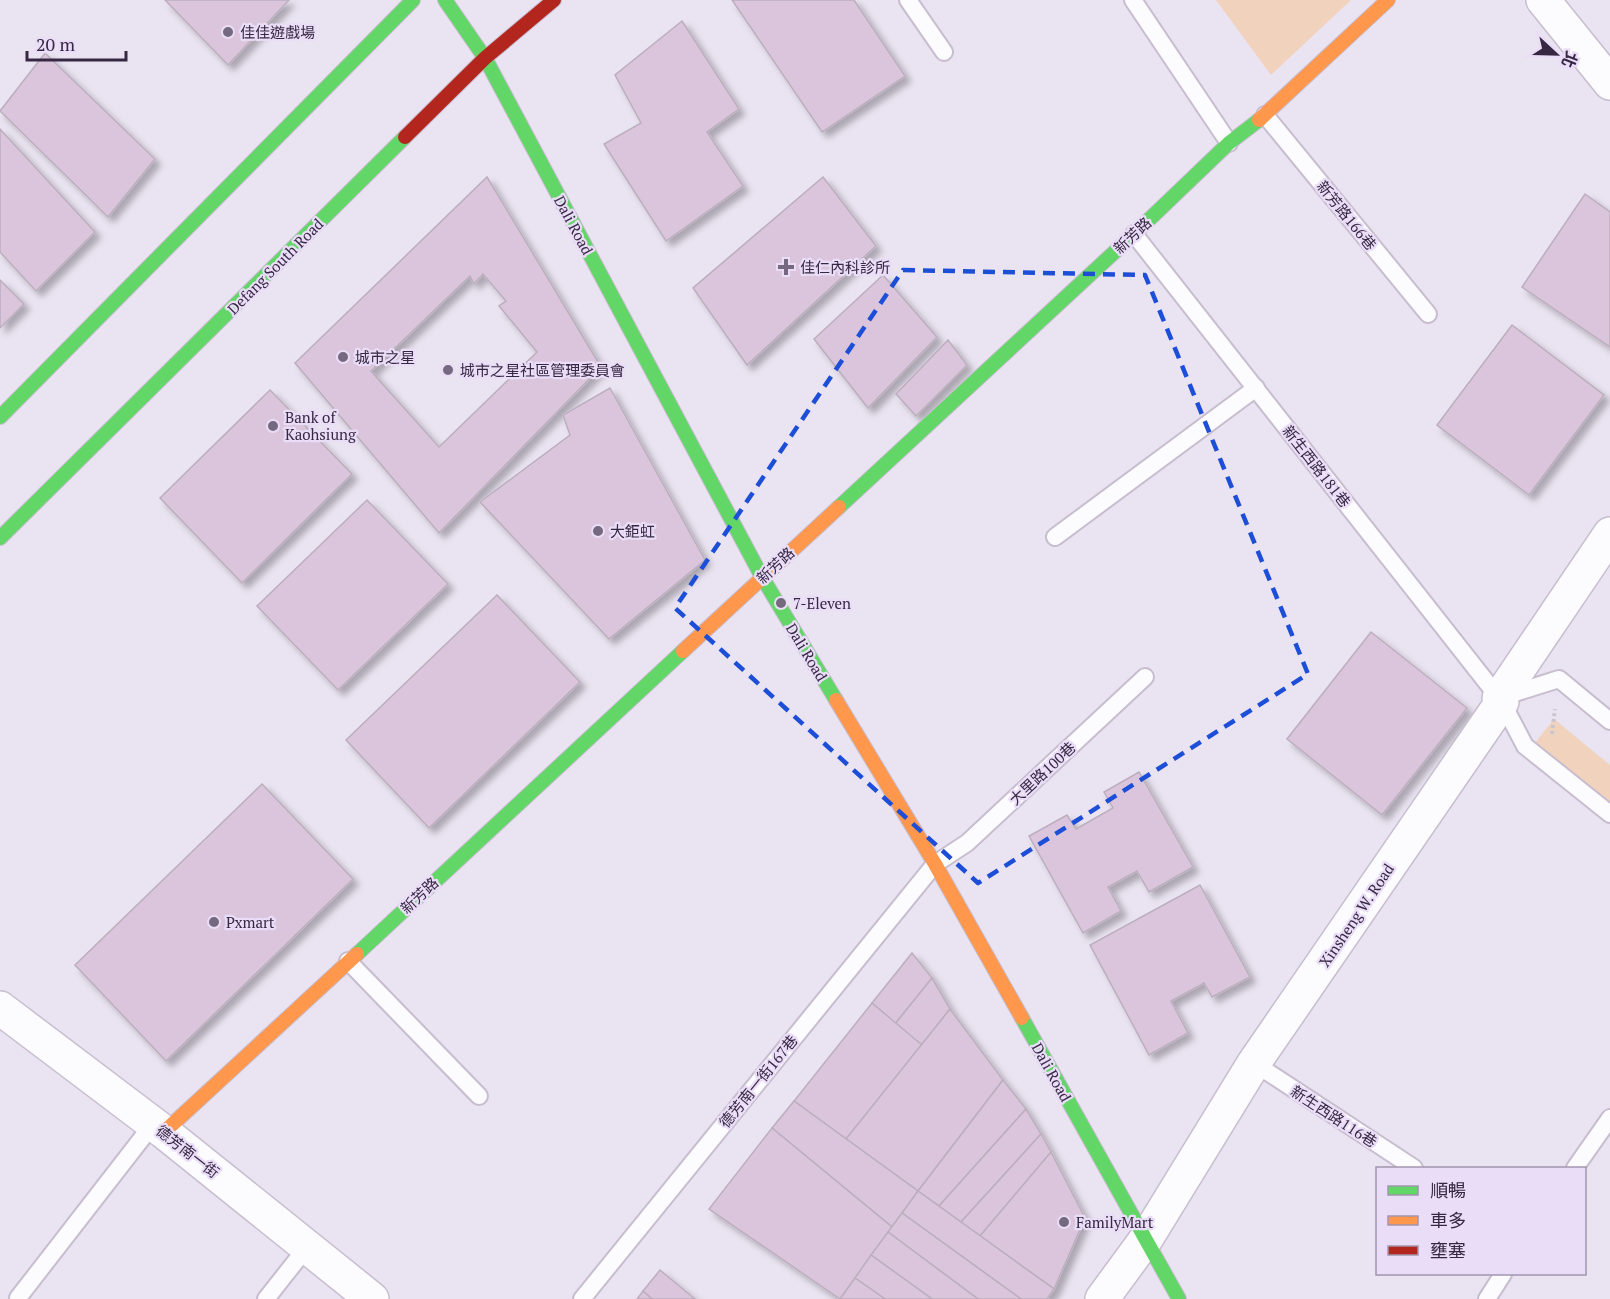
<svg xmlns="http://www.w3.org/2000/svg" width="1610" height="1299" viewBox="0 0 1610 1299" font-family="'PT Serif','Noto Sans TC',serif">
<defs>
<filter id="shadow"><feDropShadow dx="5.5" dy="5.5" stdDeviation="3" flood-color="#0004"/></filter>
</defs>
<rect width="100%" height="100%" fill="#eae3f1"/>
<g fill="#f1d3bd">
<path d="M1216,0H1351L1271,75Z"/>
<path d="M1554,719L1610,765V811L1531,748Z"/>
</g>
<g fill="#dac5dc" stroke="#bbaebd" stroke-width="1.5" fill-rule="evenodd" filter="url(#shadow)">
<path d="M165,0H289L228,65Z"/>
<path d="M732,0H854L905,76L822,132Z"/>
<path d="M682,21L739,109L707,132L743,186L666,241L604,144L641,123L615,75Z"/>
<path d="M45,53L155,159L108,217L0,111Z"/>
<path d="M0,129L95,232L36,291L0,252Z"/>
<path d="M487,177L601,367L439,533L295,363ZM483,274L506,301L499,306L537,352L439,447L371,371L470,276L474,284Z"/>
<path d="M823,177L876,246L747,365L693,288Z"/>
<path d="M1585,194L1610,212V347L1522,287Z"/>
<path d="M883,275L937,337L868,408L814,339Z"/>
<path d="M0,280L24,304L0,328Z"/>
<path d="M1512,325L1604,395L1529,495L1437,425Z"/>
<path d="M948,340L967,365L916,416L896,394Z"/>
<path d="M610,388L705,560L609,639L480,502L570,435L563,415Z"/>
<path d="M270,390L352,474L242,583L160,498Z"/>
<path d="M367,500L448,584L338,690L257,606Z"/>
<path d="M497,595L580,682L429,828L346,740Z"/>
<path d="M1371,632L1467,708L1382,815L1287,739Z"/>
<path d="M1139,772L1193,867L1149,892L1137,871L1108,887L1121,911L1083,933L1029,836L1067,815L1076,829L1113,808L1104,792Z"/>
<path d="M262,784L353,879L166,1061L75,965Z"/>
<path d="M1200,885L1250,977L1212,997L1204,983L1171,1001L1188,1033L1149,1055L1090,945Z"/>
<path d="M912,953L932,978L895,1024L872,1003Z"/>
<path d="M932,978L950,1009L922,1045L895,1024Z"/>
<path d="M872,1003L922,1045L846,1139L794,1101Z"/>
<path d="M950,1009L1003,1080L918,1191L846,1139Z"/>
<path d="M1003,1080L1026,1109L939,1206L918,1191Z"/>
<path d="M794,1101L918,1191L892,1227L772,1128Z"/>
<path d="M1026,1109L1041,1134L961,1222L939,1206Z"/>
<path d="M772,1128L892,1227L840,1299L709,1209Z"/>
<path d="M1041,1134L1051,1152L980,1236L961,1222Z"/>
<path d="M1051,1152L1085,1218L1054,1289L980,1236Z"/>
<path d="M918,1191L1054,1289L1047,1299H1021L902,1213Z"/>
<path d="M902,1213L1021,1299H978L888,1232Z"/>
<path d="M888,1232L978,1299H932L871,1255Z"/>
<path d="M871,1255L932,1299H885L855,1278Z"/>
<path d="M660,1270L695,1299H652L643,1291Z"/>
<path d="M855,1278L885,1299H840Z"/>
<path d="M643,1291L652,1299H637Z"/>
</g>
<g fill="none" stroke-linecap="round" stroke-linejoin="round">
<defs>
<g id="lane">
<path d="M908,0L944,52"/>
<path d="M1133,0L1229,143"/>
<path d="M1265,115L1428,314"/>
<path d="M1134,234L1499,698L1559,679L1610,721"/>
<path d="M1055,537L1256,388"/>
<path d="M1502,702L1525,746L1610,814"/>
<path d="M348,961L479,1096"/>
<path d="M1254,1063L1414,1168"/>
<path d="M1575,1168L1610,1118"/>
<path d="M18,1298L153,1124"/>
<path d="M266,1299L307,1247"/>
<path d="M582,1299L935,864L967,843L1145,677"/>
<path d="M1487,1299L1503,1274"/>
</g>
<g id="street">
<path d="M1543,0L1610,83"/>
<path d="M0,1008L164,1132L372,1299"/>
<path d="M1102,1299L1146,1239L1254,1063L1502,702L1499,698L1610,534"/>
</g>
<g id="fast">
<path d="M445,0L485,58L762,577L836,700"/>
<path d="M0,417L413,0"/>
<path d="M839,507L1134,234L1229,143L1259,120"/>
<path d="M0,538L405,137"/>
<path d="M357,954L683,651"/>
<path d="M1022,1018L1179,1299"/>
</g>
<g id="slow">
<path d="M1259,120L1388,0"/>
<path d="M683,651L839,507"/>
<path d="M836,700L935,864L1022,1018"/>
<path d="M164,1132L357,954"/>
</g>
<path id="jam" d="M405,137L485,58L554,0"/>
</defs>
<use href="#lane" stroke="#c7bdcf" stroke-width="20"/>
<use href="#street" stroke="#c7bdcf" stroke-width="36"/>
<use href="#fast" stroke="#c7bdcf" stroke-width="16"/>
<use href="#slow" stroke="#c7bdcf" stroke-width="16"/>
<use href="#jam" stroke="#c7bdcf" stroke-width="16"/>
<path stroke="#cac6ce" stroke-width="4" stroke-dasharray="3 3" stroke-linecap="butt" d="M1552,734L1555,709"/>
<use href="#lane" stroke="#fcfbfd" stroke-width="16"/>
<use href="#street" stroke="#fcfbfd" stroke-width="33"/>
<use href="#fast" stroke="#63d668" stroke-width="14"/>
<use href="#slow" stroke="#ff974d" stroke-width="14"/>
<use href="#jam" stroke="#b3261e" stroke-width="14"/>
</g>
<path fill="none" stroke="#1d4ed8" stroke-width="4.5" stroke-dasharray="12 8" stroke-linejoin="round" d="M903,270L1145,275L1308,674L978,883L675,608Z"/>
<g fill="#75697f" stroke="#eaddf7" stroke-width="2">
<circle cx="228" cy="32" r="6"/>
<path d="M783 258h6v6h6v6h-6v6h-6v-6h-6v-6h6z"/>
<circle cx="343" cy="357" r="6"/>
<circle cx="448" cy="370" r="6"/>
<circle cx="273" cy="426" r="6"/>
<circle cx="598" cy="531" r="6"/>
<circle cx="781" cy="603" r="6"/>
<circle cx="214" cy="922" r="6"/>
<circle cx="1064" cy="1222" r="6"/>
</g>
<g text-anchor="middle" dominant-baseline="central" stroke-width="4.5" stroke-linejoin="round" paint-order="stroke">
<g font-size="15" fill="#362842" stroke="#eaddf7" text-anchor="start">
<text x="240" y="32">佳佳遊戲場</text>
<text x="800" y="267">佳仁內科診所</text>
<text x="355" y="357">城市之星</text>
<text x="460" y="370">城市之星社區管理委員會</text>
<text x="285" y="417">Bank of<tspan x="285" dy="17">Kaohsiung</tspan></text>
<text x="610" y="531">大鉅虹</text>
<text x="793" y="603">7-Eleven</text>
<text x="226" y="922">Pxmart</text>
<text x="1076" y="1222">FamilyMart</text>
</g>
<g font-size="15" fill="#362842" stroke="#eaddf7">
<text transform="translate(1347 215) rotate(51)">新芳路166巷</text>
<text transform="translate(574 225) rotate(62)">Dali Road</text>
<text transform="translate(1132 235) rotate(-43)">新芳路</text>
<text transform="translate(275 266) rotate(-45)">Defang South Road</text>
<text transform="translate(1317 466) rotate(52)">新生西路181巷</text>
<text transform="translate(775 565) rotate(-43)">新芳路</text>
<text transform="translate(807 652) rotate(59)">Dali Road</text>
<text transform="translate(1042 773) rotate(-43)">大里路100巷</text>
<text transform="translate(419 895) rotate(-43)">新芳路</text>
<text transform="translate(1356 915) rotate(-56)">Xinsheng W. Road</text>
<text transform="translate(1052 1072) rotate(61)">Dali Road</text>
<text transform="translate(758 1081) rotate(-51)">德芳南一街167巷</text>
<text transform="translate(1334 1116) rotate(33)">新生西路116巷</text>
<text transform="translate(188 1151) rotate(38)">德芳南一街</text>
</g>
</g>
<rect x="1376" y="1167" width="210" height="108" fill="#eaddf7" stroke="#a295af" stroke-width="1.5"/>
<rect x="1388" y="1186" width="30" height="9" fill="#63d668" stroke="#a295af" stroke-width="1.5"/>
<text x="1430" y="1197" font-size="18" fill="#362842">順暢</text>
<rect x="1388" y="1216" width="30" height="9" fill="#ff974d" stroke="#a295af" stroke-width="1.5"/>
<text x="1430" y="1227" font-size="18" fill="#362842">車多</text>
<rect x="1388" y="1246" width="30" height="9" fill="#b3261e" stroke="#a295af" stroke-width="1.5"/>
<text x="1430" y="1257" font-size="18" fill="#362842">壅塞</text>
<g transform="translate(1556 54) rotate(112)" stroke="#eaddf7" stroke-width="4.5" paint-order="stroke">
<path d="M0-4.5L10 22L0 15L-10 22Z" fill="#362842"/>
<text y="-9" font-size="16" font-weight="bold" text-anchor="middle" fill="#362842">北</text>
</g>
<path d="M27 51v9h99v-9" fill="none" stroke="#362842" stroke-width="3"/>
<text x="36" y="51" font-size="18" fill="#362842" stroke="#eaddf7" stroke-width="4.5" paint-order="stroke">20 m</text>
</svg>
